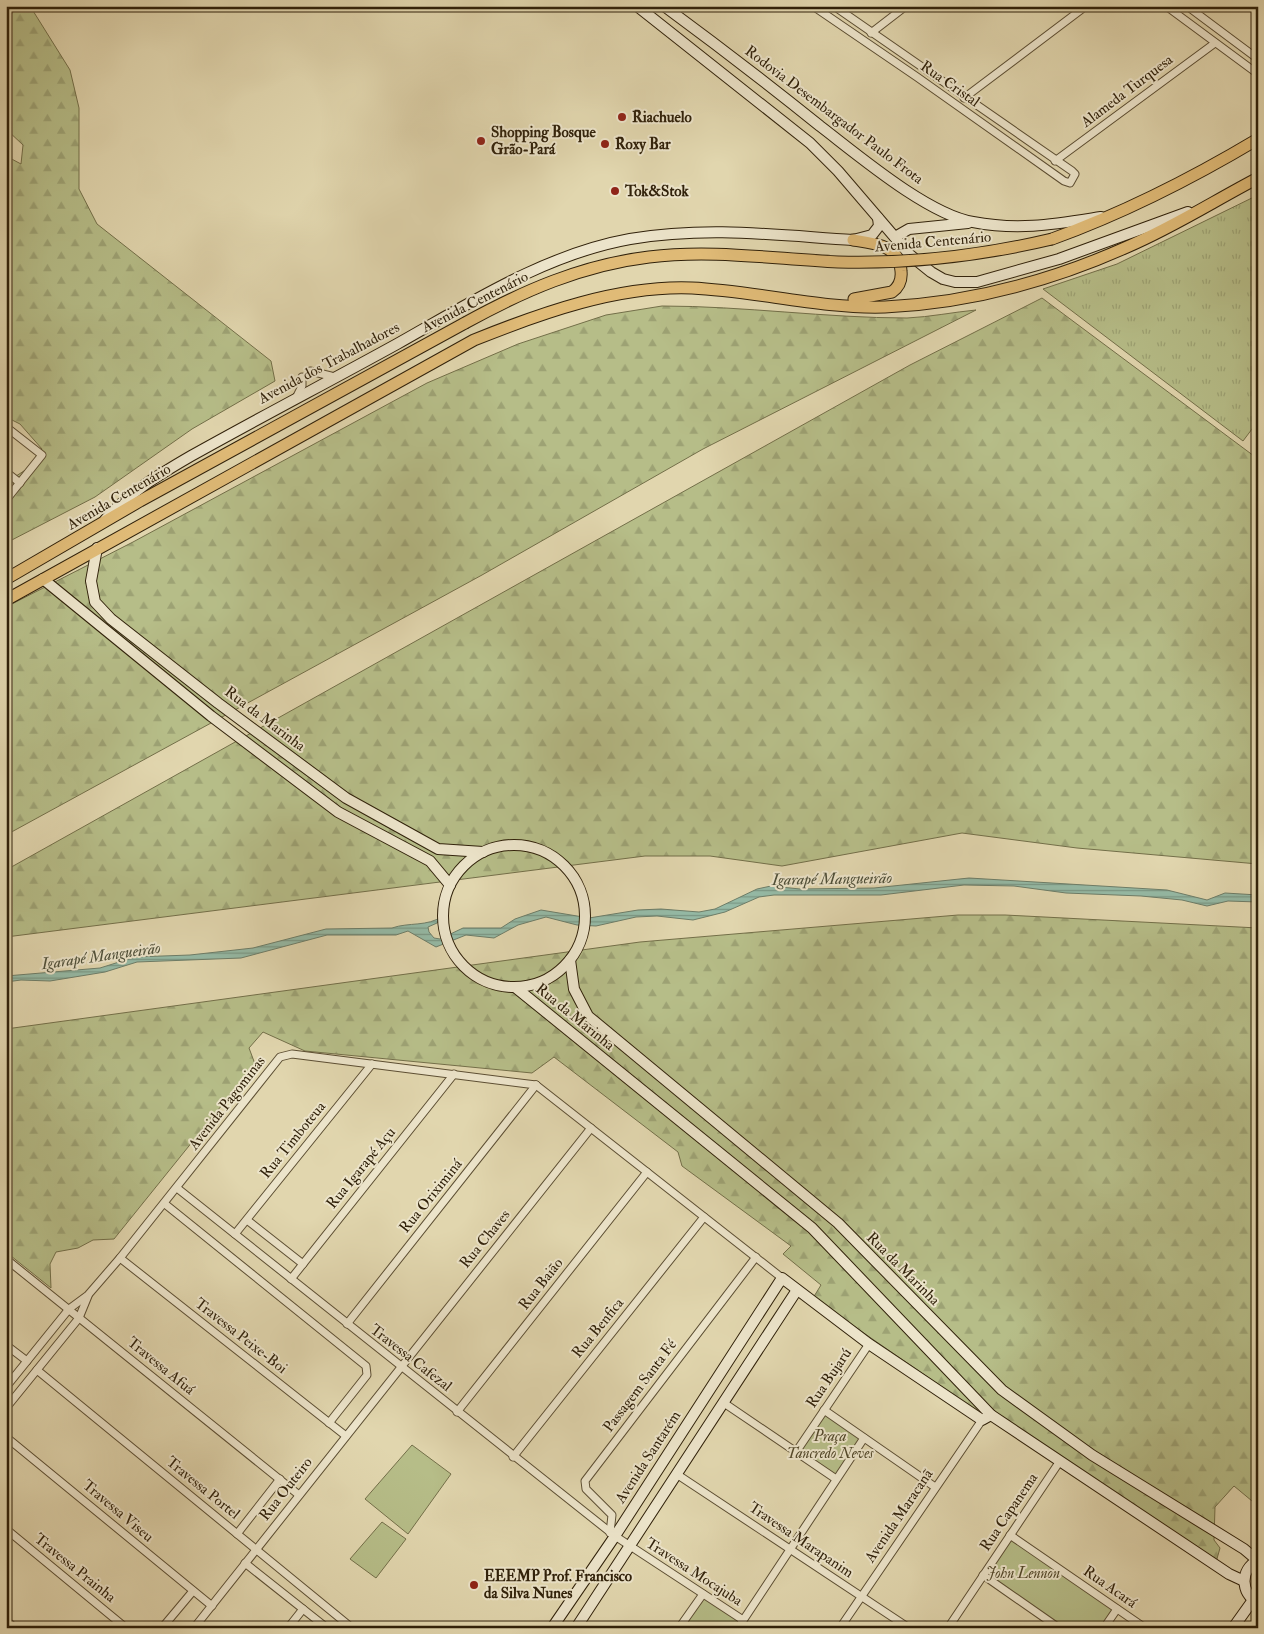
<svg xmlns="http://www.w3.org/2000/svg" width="1264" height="1634" viewBox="0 0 1264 1634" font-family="'IM FELL Double Pica',serif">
<defs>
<pattern id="grass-tufts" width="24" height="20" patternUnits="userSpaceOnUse" patternTransform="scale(1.25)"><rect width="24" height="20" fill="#b6bd88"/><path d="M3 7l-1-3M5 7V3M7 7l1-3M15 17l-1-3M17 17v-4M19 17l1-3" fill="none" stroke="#9da274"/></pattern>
<pattern id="forest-firs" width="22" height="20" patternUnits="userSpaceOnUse" patternTransform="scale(1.25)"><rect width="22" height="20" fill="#b6bd88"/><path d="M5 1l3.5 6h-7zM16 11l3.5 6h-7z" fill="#9da274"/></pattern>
<pattern id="water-rules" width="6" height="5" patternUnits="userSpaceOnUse" patternTransform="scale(1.25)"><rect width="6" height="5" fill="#95baa6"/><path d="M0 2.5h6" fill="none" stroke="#7a9785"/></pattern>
</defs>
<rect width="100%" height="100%" fill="#e1d6ae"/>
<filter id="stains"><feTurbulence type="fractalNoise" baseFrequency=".004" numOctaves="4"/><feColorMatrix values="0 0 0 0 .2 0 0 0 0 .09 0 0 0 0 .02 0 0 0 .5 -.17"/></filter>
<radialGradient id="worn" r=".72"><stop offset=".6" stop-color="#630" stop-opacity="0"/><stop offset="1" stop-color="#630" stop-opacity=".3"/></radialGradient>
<path fill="url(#grass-tufts)" stroke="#736f49" d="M1258,195V421L1243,441L1043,289L1117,264Z"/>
<g fill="url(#forest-firs)" stroke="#736f49">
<path d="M18,6H30L70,70L79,108V189L97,224L271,361L275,381L192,429L95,497L6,543V485L13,478L27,469L42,449L20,424L6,417V156L21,164L23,145L6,129V21Z"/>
<path d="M1042,298L1258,459V864L1077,848L962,833L782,866L710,856H645L6,937V870L910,365Z"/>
<path d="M662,306C744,306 826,318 907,318C930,317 954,312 976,310L703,449L482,575L6,835V607L133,542L427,383L518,344L606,315Z"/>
<path d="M958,915H1005L1258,928V1506L1234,1486L1215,1507L1214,1540L1220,1548L1215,1566L984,1416L813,1298L821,1285L783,1254L791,1246L682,1166L678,1152L554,1057L532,1073L305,1051L263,1032L249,1048L255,1064L114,1239L93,1240L78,1248L56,1252L50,1264L51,1288L6,1252V1029L640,942Z"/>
</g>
<g fill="#b6bd88" stroke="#736f49">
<path d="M824,1410L864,1438L836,1479L796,1452Z"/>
<path d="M412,1445L451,1474L408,1534L365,1499Z"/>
<path d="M382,1522L406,1539L376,1578L350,1559Z"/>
<path d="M1010,1535L1117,1609L1104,1628H1059L983,1575Z"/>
<path d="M703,1594L743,1620L738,1628H679Z"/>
</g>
<path fill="url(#water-rules)" stroke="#6d7d68" d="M969,878L1167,890L1207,900L1225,893L1258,895V902L1228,901L1207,906L1182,900L1141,896L1066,893L1014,886L964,885L881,895H774L759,897L725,912L693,920L657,916L636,917L596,926L577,925L546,917L518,925L494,938L466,935L436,947L408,931L396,935H327L241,958L137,962L105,972L50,981L21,980L6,982V976L100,968L135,957L190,955L253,948L326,929L392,928C409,922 427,927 443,916L437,923L428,927L429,932L434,938L440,939L463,928H501L515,919L541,910L589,918L638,910L661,909L699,912L715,909L757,889L771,886L800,889L874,888Z"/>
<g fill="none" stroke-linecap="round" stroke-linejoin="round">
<defs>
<g id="street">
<path d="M813,6L917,77L1064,181L1070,183L1075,174L1072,171L834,6"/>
<path d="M1166,6L1258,74"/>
<path d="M1187,6L1258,59"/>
<path d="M871,33L906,6"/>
<path d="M964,98L1086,6"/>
<path d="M1055,161L1215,43"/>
<path d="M310,371L335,377"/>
<path d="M296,398L302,386V377"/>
<path d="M6,472L20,483"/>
<path d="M6,500L42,455L10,430"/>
<path d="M536,1085L782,1278"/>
<path d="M177,1188L615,1536L743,1620"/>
<path d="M165,1204L366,1366L367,1375L329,1423"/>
<path d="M247,1220L303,1264"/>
<path d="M235,1234L372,1064"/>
<path d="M120,1258L346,1436"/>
<path d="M6,1259L299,1495"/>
<path d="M291,1279L454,1074"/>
<path d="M347,1324L536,1085"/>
<path d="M6,1345L27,1361"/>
<path d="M37,1370L352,1628"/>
<path d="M6,1387L69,1309L88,1295L120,1258L280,1057L292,1054L536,1085"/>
<path d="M724,1403L836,1479"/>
<path d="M6,1408L79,1318L88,1296"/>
<path d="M824,1410L935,1487"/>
<path d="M457,1412L647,1172"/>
<path d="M6,1437L212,1606"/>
<path d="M796,1452L869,1344"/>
<path d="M513,1457L704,1217"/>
<path d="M678,1475L909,1628"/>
<path d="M6,1529L126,1628"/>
<path d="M610,1533L612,1515L586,1489L585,1481L756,1257"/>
<path d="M237,1534L280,1479"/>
<path d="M1010,1535L1145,1628"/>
<path d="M245,1563L327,1628"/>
<path d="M983,1575L1059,1628"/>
<path d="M6,1620L15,1628"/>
<path d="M162,1628L193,1591"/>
<path d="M194,1628L591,1128"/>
<path d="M288,1628L303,1609"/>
<path d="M679,1628L703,1594"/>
<path d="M738,1628L864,1438"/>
<path d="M840,1628L982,1420"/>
<path d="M948,1628L1060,1461"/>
<path d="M1104,1628L1117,1609"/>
</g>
<g id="secondary">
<path d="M637,6L810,143L838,171L910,255L931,272L943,279L955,282H977L1059,259L1188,212"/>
<path d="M664,6C717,45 769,85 820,126C858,155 927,214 973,222C1019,231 1056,224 1101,217"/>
<path d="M895,237L909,229L968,223"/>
<path d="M105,520C128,493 160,474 191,456C259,418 328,382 397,344C470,303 546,254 630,239C708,226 775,235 853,240L872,235L879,226L878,218"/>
<path d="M97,548L91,581L95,602L111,619L218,703L346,798L438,849L483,852"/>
<path d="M43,579L211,716L338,812L430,861L450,885"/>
<circle cx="514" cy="916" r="71"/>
<path d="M570,960L574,989L588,1016L838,1223L1002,1390L1092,1455L1244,1549L1257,1560"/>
<path d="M515,987L812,1228L991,1415L1229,1574L1244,1581"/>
<path d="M1258,1560C1240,1570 1240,1592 1258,1603"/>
<path d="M552,1628L615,1536L782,1278L869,1344L982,1420L991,1415"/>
<path d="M576,1628L797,1290"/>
<path d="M1233,1628L1253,1600L1257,1604"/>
</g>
<g id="primary">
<path d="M1052,239C1124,213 1191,179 1258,139"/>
<path d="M853,240C873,243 900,245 901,271C902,280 899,287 892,292L854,299"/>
<path d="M6,579L140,501L465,323"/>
<path d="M6,600L474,340C541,313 619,285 692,288C757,291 820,309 885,307C968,303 1051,281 1127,247C1172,228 1214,201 1258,178"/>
</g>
</defs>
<use href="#street" stroke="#5c4e33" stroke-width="9"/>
<use href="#secondary" stroke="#30210a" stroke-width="12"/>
<use href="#primary" stroke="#30210a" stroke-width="13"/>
<use href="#street" stroke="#ece4ca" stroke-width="7"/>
<use href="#secondary" stroke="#ece4ca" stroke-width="10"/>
<use href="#primary" stroke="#e0bb77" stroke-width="11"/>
<defs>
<path id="primary-bridge" d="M465,323C523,291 582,265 649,257C712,249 774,259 838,262C911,264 980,256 1052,239"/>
</defs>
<use href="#primary-bridge" stroke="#30210a" stroke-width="13" stroke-linecap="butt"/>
<use href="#primary-bridge" stroke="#e0bb77" stroke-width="11"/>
</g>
<g fill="#8f2418" stroke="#ece4ca" stroke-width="2">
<circle cx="622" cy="117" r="5"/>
<circle cx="481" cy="141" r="5"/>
<circle cx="605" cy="144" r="5"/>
<circle cx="615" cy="191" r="5"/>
<circle cx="474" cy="1585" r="5"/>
</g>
<g text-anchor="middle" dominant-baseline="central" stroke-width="4" stroke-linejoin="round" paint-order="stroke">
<g font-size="15" fill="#30210a" stroke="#ece4ca">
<text transform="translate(950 84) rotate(35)">Rua Cristal</text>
<text transform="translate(1127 91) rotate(-37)">Alameda Turquesa</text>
<text transform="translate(834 115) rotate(37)">Rodovia Desembargador Paulo Frota</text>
<text transform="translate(933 242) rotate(-5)">Avenida Centenário</text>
<text transform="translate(475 302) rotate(-27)">Avenida Centenário</text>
<text transform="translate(329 363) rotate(-28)">Avenida dos Trabalhadores</text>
<text transform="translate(119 497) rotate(-30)">Avenida Centenário</text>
<text transform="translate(265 719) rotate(37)">Rua da Marinha</text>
<text transform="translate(575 1017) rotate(39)">Rua da Marinha</text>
<text transform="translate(227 1103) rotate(-52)">Avenida Pagominas</text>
<text transform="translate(293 1140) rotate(-51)">Rua Timboteua</text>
<text transform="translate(361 1168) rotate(-51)">Rua Igarapé Açu</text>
<text transform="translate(431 1196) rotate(-51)">Rua Oriximiná</text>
<text transform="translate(485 1239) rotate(-51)">Rua Chaves</text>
<text transform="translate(903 1269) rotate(45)">Rua da Marinha</text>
<text transform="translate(541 1284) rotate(-52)">Rua Baião</text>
<text transform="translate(598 1328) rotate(-51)">Rua Benfica</text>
<text transform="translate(241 1336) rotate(38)">Travessa Peixe-Boi</text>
<text transform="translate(411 1358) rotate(38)">Travessa Cafezal</text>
<text transform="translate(161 1366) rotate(39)">Travessa Afuá</text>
<text transform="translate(829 1378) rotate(-56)">Rua Bujarú</text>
<text transform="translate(640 1386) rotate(-53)">Passagem Santa Fé</text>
<text transform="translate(648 1457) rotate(-57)">Avenida Santarém</text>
<text transform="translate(203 1488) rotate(39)">Travessa Portel</text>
<text transform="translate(286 1489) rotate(-52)">Rua Outeiro</text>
<text transform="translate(118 1511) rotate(40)">Travessa Viseu</text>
<text transform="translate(1009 1512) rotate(-56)">Rua Capanema</text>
<text transform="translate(899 1516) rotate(-56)">Avenida Maracanã</text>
<text transform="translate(801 1540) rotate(34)">Travessa Marapanim</text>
<text transform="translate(75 1568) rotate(39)">Travessa Prainha</text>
<text transform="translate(694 1572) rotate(33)">Travessa Mocajuba</text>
<text transform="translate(1110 1587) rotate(35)">Rua Acará</text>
</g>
<g font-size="15" font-weight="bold" fill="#30210a" stroke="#ece4ca" text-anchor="start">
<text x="632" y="117">Riachuelo</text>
<text x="491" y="132">Shopping Bosque<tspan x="491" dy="17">Grão-Pará</tspan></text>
<text x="615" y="144">Roxy Bar</text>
<text x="625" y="191">Tok&amp;Stok</text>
<text x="484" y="1576">EEEMP Prof. Francisco<tspan x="484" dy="17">da Silva Nunes</tspan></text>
</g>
<g font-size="15" font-style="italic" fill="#52482a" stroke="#ece4ca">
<text x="830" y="1436">Praça<tspan x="830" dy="17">Tancredo Neves</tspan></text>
<text x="1023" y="1573">John Lennon</text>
</g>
<g font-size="16" font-style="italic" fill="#4e4f39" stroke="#ece4ca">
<text transform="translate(832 879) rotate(-1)">Igarapé Mangueirão</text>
<text transform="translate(101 956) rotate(-8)">Igarapé Mangueirão</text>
</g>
</g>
<rect width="1264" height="1634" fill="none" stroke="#e1d6ae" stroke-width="25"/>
<rect x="8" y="8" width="1249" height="1619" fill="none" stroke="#30210a" stroke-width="2.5"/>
<rect x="12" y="12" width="1239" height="1609" fill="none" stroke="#30210a"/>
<rect width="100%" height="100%" filter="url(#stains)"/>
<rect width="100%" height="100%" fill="url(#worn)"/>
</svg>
